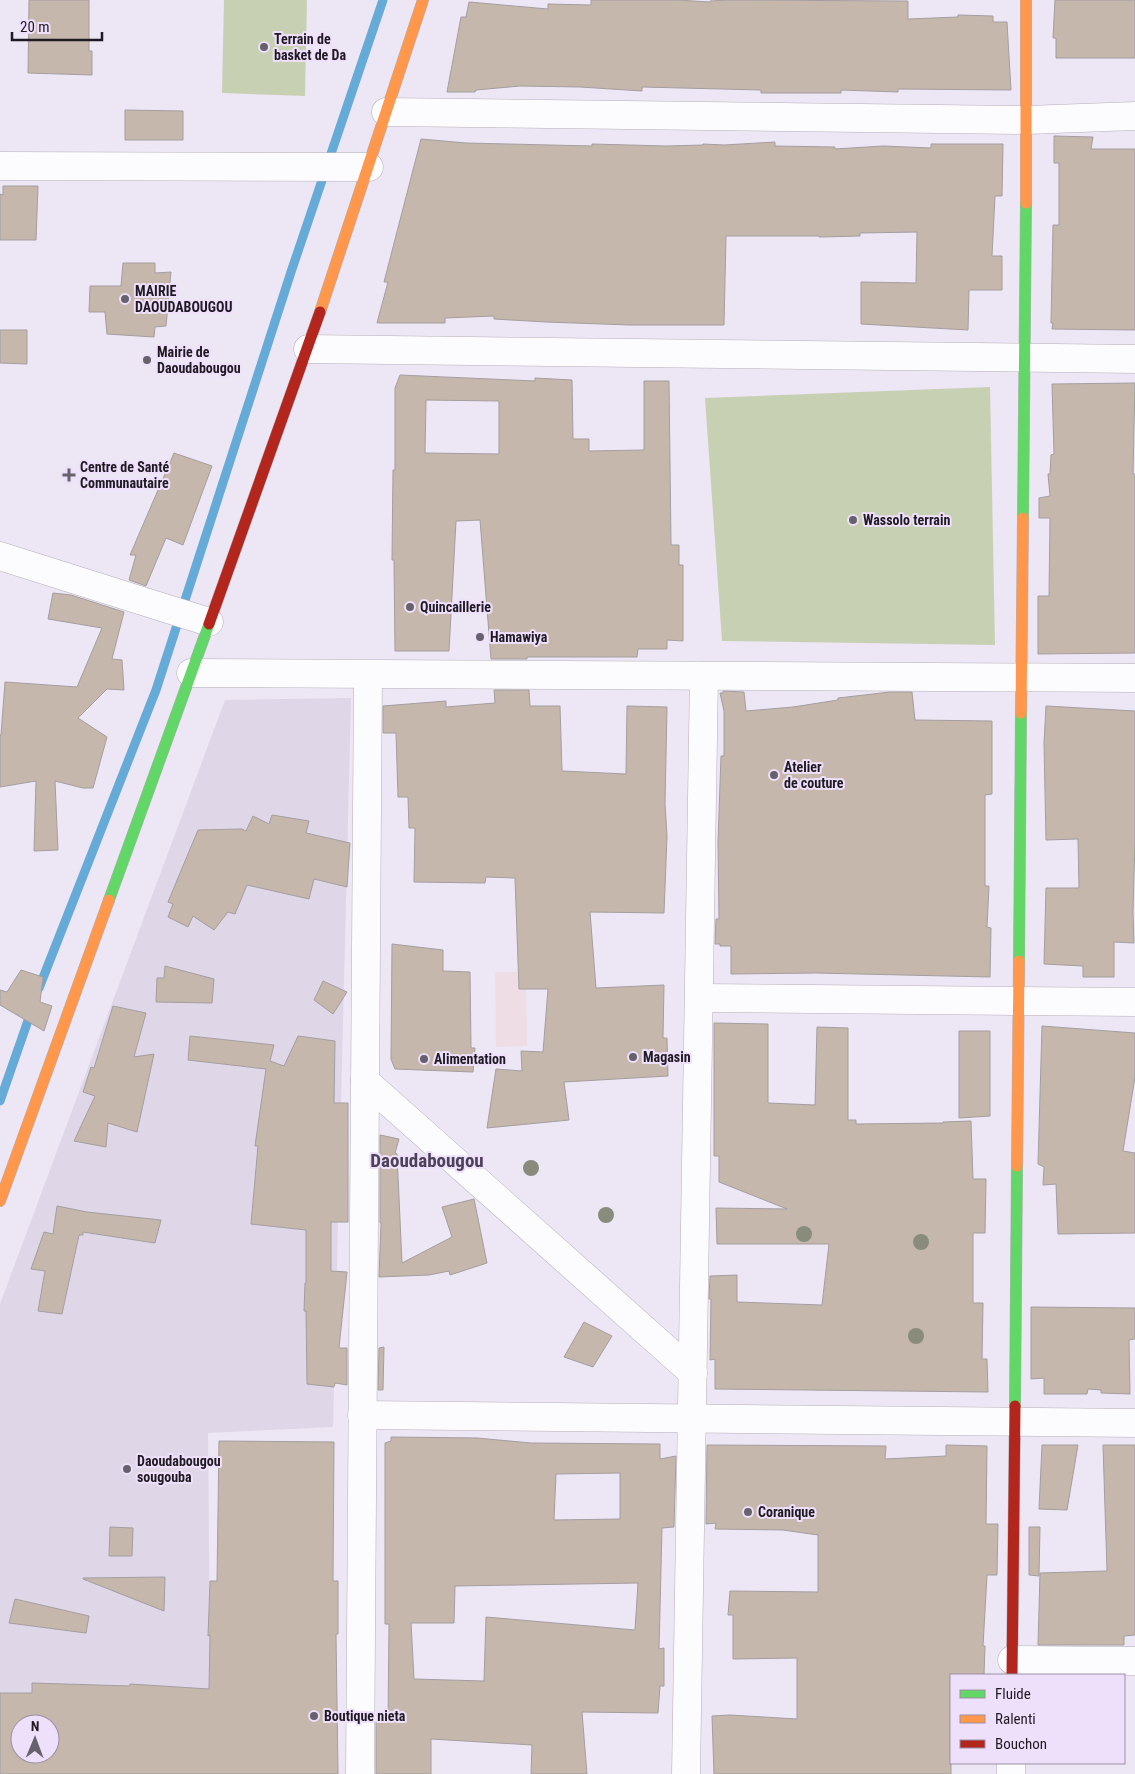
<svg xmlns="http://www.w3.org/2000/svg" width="1135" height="1774" viewBox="0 0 1135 1774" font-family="'Roboto Condensed',sans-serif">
<rect width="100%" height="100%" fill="#ede6f4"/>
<path fill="#dfd6e8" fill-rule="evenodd" d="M351,698L333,1427L208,1433L211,1774H0V1304L225,700ZM20,1724H50V1754H20Z"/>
<path fill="#efdde5" d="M495,972H526L527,1046L496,1047Z"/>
<g fill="#c8d0b4">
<path d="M224,0H307L305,96L222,93Z"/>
<path d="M990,387L995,645L722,641L705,398Z"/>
</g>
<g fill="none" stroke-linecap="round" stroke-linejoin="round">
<g stroke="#66aad7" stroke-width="9">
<path d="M39,988L156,690L291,272L383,0"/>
<path d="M0,1101L31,1012"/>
</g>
</g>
<g fill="#c5b7ac" stroke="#a49ea0" fill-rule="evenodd">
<path d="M29,0H89V51H92V75L28,73Z"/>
<path d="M591,0H677L710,2V1L728,0L908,1V19L958,17V15L993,16V22H1007L1011,90L898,89V92L841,90V93H761V90L642,87V91L580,87L520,86L476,90L475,92H447L461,17H466L469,2L548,9V4L591,5Z"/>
<path d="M1055,0H1135V58H1056V38H1053Z"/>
<path d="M125,110L183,111V140H125Z"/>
<path d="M1054,136L1093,137L1091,149H1135V330L1052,329L1053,323H1051L1053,225H1059V163H1054Z"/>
<path d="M421,139L466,143L592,146V144L666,146L703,145V144L724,145L775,142V146L835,147V149L883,146L931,148V144H1003L1002,196H995L992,256H1002V290H969L968,330L861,324V282L916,283L917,232L860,233V236L819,237V236H726L724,325H630L546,322L494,319V316L445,318V323H377L388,282H384Z"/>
<path d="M3,186H38L36,240H0V194L3,195Z"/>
<path d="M123,263H155V273L171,272L166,326L155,327L154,337L107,334L105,312H89L90,286H121Z"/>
<path d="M0,330H27V364L0,363Z"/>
<path d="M400,375L535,381V378L572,380L573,439H589V451L644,450V381H669L671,545H679V565H683V641L667,640V649H638L637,657H527V659H491L480,520L456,521L449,651H395L394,560H392L393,470H395V388ZM426,400L499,401V454L425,453Z"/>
<path d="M1135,383L1133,474H1135V653L1038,654V596H1049L1050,518H1039V498L1050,496L1048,474H1050L1051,455L1054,454L1052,384Z"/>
<path d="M174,453L212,466L183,545L166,538L146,586L129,580L136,555H130Z"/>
<path d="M53,593L71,595L124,612L112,659L122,660L124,690L107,689L78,718L107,737L93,788H83L55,781L58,850L34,851L36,781L0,787V735H1L5,682L77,687L102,628L48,619Z"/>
<path d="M494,690H529L530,706H560L562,771L626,774L627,706L667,707L665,804L667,836L664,913L590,912L596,988L664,985L663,1038H667L668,1076L564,1082L569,1120L487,1128L496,1069L522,1071L521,1051L543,1052L548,989H519L515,878L486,877L485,883L414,882L415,828H409L408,797H398L396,733H383V706L446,701V707L495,703Z"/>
<path d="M723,691L744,692L746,711L793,707L838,700V698L890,692H912L915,720L992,721V794L985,795V886H989L987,927L991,928L990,977L816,973L731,974V946H720V944H715L716,919H719L718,842L721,756H724V711L720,693H723Z"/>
<path d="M1046,706L1135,711V841L1133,912L1134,943L1114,942V977H1083V966L1044,964L1046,888H1079L1078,839L1046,840L1044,743Z"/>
<path d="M272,815L309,821L306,833L350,843L347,887L314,879L309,899L247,885L235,914L228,912L214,930L193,916L188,927L168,917L173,904L168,902L198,830L242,829L246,831L253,816L269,824Z"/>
<path d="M392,944L443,950V971L470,972L471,1048H475L473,1072L395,1069L391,1059Z"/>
<path d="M165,966L214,979L212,1003L156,1002L157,978H164Z"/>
<path d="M21,970L43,977L40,1002L52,1006L44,1031L0,1005V990L7,992Z"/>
<path d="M323,981L347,992L333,1014L314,1000Z"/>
<path d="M113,1006L146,1013L134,1057L154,1054L137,1132L108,1123L106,1147L74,1141L95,1096L83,1092L91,1067L94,1068Z"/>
<path d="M714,1023L768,1024V1103L815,1105L817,1027L848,1028V1120H856V1124L943,1123V1122L971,1121L973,1179H986L985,1233H973V1303H983L982,1359H987L988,1392L715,1389V1359L710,1360L711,1299H709L710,1276L737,1275V1302L822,1305L829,1244H717L716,1208L787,1209L719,1182V1156H714Z"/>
<path d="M1042,1026L1135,1033V1077L1123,1151L1135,1153V1233L1058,1234L1056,1184L1043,1185L1044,1167L1038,1164Z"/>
<path d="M959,1031H990V1116L959,1118Z"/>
<path d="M190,1036L274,1045L270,1061L284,1066L298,1036L335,1041L334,1103H348V1222H331V1271L347,1272L339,1348H347V1385L335,1383L334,1387L307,1384L306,1311H304L305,1283H306V1230L251,1224L258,1146H255L266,1069L188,1060Z"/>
<path d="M380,1135L399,1139L395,1153L397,1154L402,1263L452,1237L442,1207L474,1199L487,1263L450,1275L449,1271L429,1275L379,1277L381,1223H380Z"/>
<path d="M57,1206L87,1212L161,1220L155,1243L83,1232V1235H79L62,1314L38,1311L45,1271L31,1269L44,1232L53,1234Z"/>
<path d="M1031,1307L1135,1308V1339L1129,1340L1130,1394L1101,1393V1390L1088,1389L1087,1394H1044V1378L1031,1379Z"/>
<path d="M584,1322L612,1336L593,1367L564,1357Z"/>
<path d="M384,1347L383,1390H378L379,1348Z"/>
<path d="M391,1437L477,1438L531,1443L660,1444V1459L676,1456L674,1527L662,1528L659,1649L664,1648V1686H660L658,1713L582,1712L587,1774H531L532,1745L431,1739V1774H376V1722H388L389,1624H385V1443L391,1441ZM620,1473V1519L554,1520L556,1474ZM638,1583L635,1630L486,1617L484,1681L414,1679L411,1623H454L455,1586Z"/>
<path d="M219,1441L334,1442L333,1581H338V1634H336L338,1774H0V1693H32V1683L130,1686V1684L209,1689L210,1635L208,1636L210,1581H217ZM20,1724H50V1754H20Z"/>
<path d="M707,1445L886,1446L885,1459L946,1456V1445L987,1446L986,1524H998L997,1575H987L983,1646H985L984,1675H951V1774H714L712,1716L730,1715L797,1719V1658L733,1659V1615H728L730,1591L818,1592V1535L783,1530L715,1529L716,1523L706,1524Z"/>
<path d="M1042,1445H1078L1067,1510L1039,1509Z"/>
<path d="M1103,1445H1135V1635L1124,1636V1645H1038L1040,1573L1107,1571Z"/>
<path d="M110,1527L133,1528L132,1556H109Z"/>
<path d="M1029,1527H1040L1039,1576L1029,1575Z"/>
<path d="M165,1577L164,1611L83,1579V1578Z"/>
<path d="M15,1599L89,1616L86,1633L9,1623Z"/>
</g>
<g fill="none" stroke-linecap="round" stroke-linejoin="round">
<defs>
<g id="street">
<path d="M386,112L1027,120L1135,116"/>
<path d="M0,166L369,167"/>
<path d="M308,349L1135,359"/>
<path d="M0,556L209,622"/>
<path d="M191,673L1135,678"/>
<path d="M699,998L1135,1002"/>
<path d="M365,1081L693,1373"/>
<path d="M362,1415L1135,1423"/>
<path d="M1012,1660L1135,1661"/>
<path d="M360,1774L368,675"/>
<path d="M686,1774L704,676"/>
<path d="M1011,1774V1763"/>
</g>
<g id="fast">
<path d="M1023,518L1026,203"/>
<path d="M109,900L209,624"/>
<path d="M1019,961L1021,713"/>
<path d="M1015,1406L1017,1166"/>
</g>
<g id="slow">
<path d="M1026,0V203"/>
<path d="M320,312L423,0"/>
<path d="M1021,713L1023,518"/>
<path d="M1017,1166L1019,961"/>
<path d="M0,1201L109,900"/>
</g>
<g id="jam">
<path d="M209,624L320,312"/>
<path d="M1012,1675L1015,1406"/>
</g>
</defs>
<use href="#street" stroke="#b5b0ba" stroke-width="29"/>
<use href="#fast" stroke="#b5b0ba" stroke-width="12"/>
<use href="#slow" stroke="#b5b0ba" stroke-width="12"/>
<use href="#jam" stroke="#b5b0ba" stroke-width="12"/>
<use href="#street" stroke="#fcfbfd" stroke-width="28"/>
<use href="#fast" stroke="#63d668" stroke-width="11"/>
<use href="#slow" stroke="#ff974d" stroke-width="11"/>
<use href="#jam" stroke="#b3261e" stroke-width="11"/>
</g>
<g fill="#898c7d">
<circle cx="531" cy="1168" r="8"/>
<circle cx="606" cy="1215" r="8"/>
<circle cx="804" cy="1234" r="8"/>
<circle cx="921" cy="1242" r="8"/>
<circle cx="916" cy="1336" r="8"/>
</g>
<g fill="#66616c" stroke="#eee0fa" stroke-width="2">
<circle cx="264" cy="47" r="5"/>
<circle cx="125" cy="299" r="5"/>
<circle cx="147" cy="360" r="5"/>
<path d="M66.5 467.5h5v5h5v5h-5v5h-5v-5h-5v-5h5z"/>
<circle cx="853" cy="520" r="5"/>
<circle cx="410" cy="607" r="5"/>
<circle cx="480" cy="637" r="5"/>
<circle cx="774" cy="775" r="5"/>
<circle cx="633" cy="1057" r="5"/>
<circle cx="424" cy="1059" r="5"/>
<circle cx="127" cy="1469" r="5"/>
<circle cx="748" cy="1512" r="5"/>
<circle cx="314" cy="1716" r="5"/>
</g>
<g text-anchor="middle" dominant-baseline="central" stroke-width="4" stroke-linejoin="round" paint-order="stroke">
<g font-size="14" font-weight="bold" fill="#1e1922" stroke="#eee0fa" text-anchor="start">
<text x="274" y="39">Terrain de<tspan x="274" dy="16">basket de Da</tspan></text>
<text x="135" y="291">MAIRIE<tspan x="135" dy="16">DAOUDABOUGOU</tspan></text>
<text x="157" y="352">Mairie de<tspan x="157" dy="16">Daoudabougou</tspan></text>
<text x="80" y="467">Centre de Santé<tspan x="80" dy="16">Communautaire</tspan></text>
<text x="863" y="520">Wassolo terrain</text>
<text x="420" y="607">Quincaillerie</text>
<text x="490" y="637">Hamawiya</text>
<text x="784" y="767">Atelier<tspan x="784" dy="16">de couture</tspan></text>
<text x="643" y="1057">Magasin</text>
<text x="434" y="1059">Alimentation</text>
<text x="137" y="1461">Daoudabougou<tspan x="137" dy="16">sougouba</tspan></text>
<text x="758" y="1512">Coranique</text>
<text x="324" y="1716">Boutique nieta</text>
</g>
<g font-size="19" font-weight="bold" fill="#4c4156" stroke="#eee0fa">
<text x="427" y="1160">Daoudabougou</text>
</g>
</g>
<rect x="950" y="1674" width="175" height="90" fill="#eee0fa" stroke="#9b90a4"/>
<rect x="960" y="1690" width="25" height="8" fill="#63d668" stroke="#9b90a4"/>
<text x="995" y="1699" font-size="15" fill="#1e1922">Fluide</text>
<rect x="960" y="1715" width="25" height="8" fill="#ff974d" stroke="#9b90a4"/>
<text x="995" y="1724" font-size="15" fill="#1e1922">Ralenti</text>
<rect x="960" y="1740" width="25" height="8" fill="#b3261e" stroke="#9b90a4"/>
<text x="995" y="1749" font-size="15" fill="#1e1922">Bouchon</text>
<g transform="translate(35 1739) rotate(1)"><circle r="24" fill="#eee0fa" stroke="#9b90a4"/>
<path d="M0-4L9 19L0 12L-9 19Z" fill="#66616c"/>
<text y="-8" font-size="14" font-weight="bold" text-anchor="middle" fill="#1e1922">N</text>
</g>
<path d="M12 32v8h90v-8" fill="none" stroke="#1e1922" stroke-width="2.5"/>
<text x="20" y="32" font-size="15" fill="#1e1922" stroke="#eee0fa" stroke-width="4" paint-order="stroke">20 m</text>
</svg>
